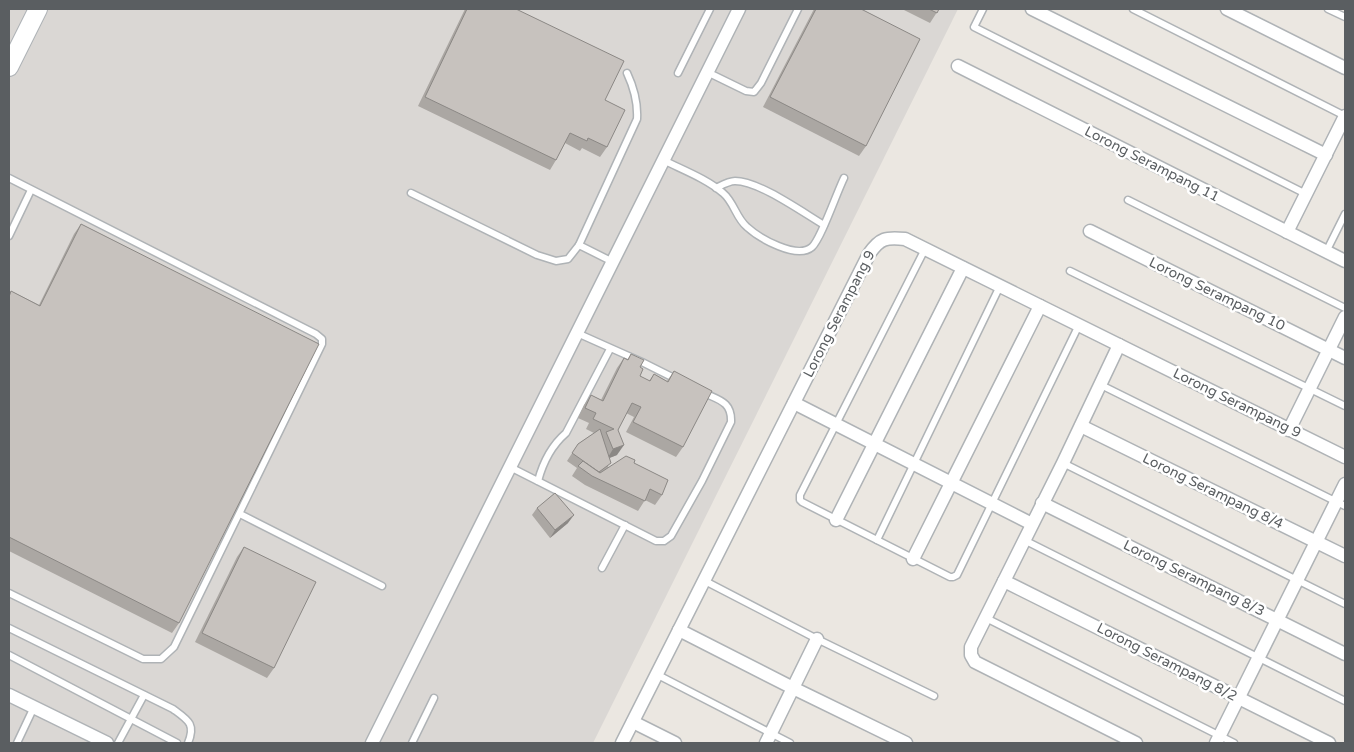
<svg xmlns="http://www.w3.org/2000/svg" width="1354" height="752" viewBox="0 0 1354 752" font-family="'Varela Round',sans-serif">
<rect width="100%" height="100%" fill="#ebe7e1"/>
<path fill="#dad7d4" d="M9,9H958L593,743H9Z"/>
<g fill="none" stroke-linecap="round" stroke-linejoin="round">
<defs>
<g id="lane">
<path d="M983,9L974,27L1306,194"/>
<path d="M1133,9L1345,116"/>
<path d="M1328,9L1345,17"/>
<path d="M707,72L746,91L754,92L761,83L798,9"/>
<path d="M678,73L710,9"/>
<path d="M663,160C683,170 707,179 723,193C734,202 736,218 747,227C759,238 797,260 812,247C821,239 837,192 844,178"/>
<path d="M9,178L316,334L322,339V344L174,647L161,659H143L9,593"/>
<path d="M716,188C722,185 729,181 735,181C759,181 802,212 824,225"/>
<path d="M411,193L537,255L556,261L568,259L579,245"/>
<path d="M1128,200L1345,308"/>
<path d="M9,236L31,190"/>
<path d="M925,249L800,495V500L802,502L950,577H953L957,575L1079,325"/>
<path d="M1326,252L1345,214"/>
<path d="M613,262L579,245L637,119C638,102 634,88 627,73"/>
<path d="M1070,271L1345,406"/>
<path d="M577,333L642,362L678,380"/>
<path d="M1101,385L1345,506"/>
<path d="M1063,463L1345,604"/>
<path d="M510,467L656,541H664L671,536L702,481L731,422C732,401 718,400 702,392"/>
<path d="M538,481C543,462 551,446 566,433L610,349"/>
<path d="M240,514L382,586"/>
<path d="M877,540L1000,286"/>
<path d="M1024,540L1345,701"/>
<path d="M602,568L625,525"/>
<path d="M705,581L817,639L934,696"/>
<path d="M986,618L1234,743"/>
<path d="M9,628L173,709C188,720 196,724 188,743"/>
<path d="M9,655L177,743"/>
<path d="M656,674L790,743"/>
<path d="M17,743L34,707"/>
<path d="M118,743L144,695"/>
<path d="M412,743L434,698"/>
</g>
<g id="street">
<path d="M1032,9L1326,155"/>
<path d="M1227,9L1345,68"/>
<path d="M958,66L1345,261"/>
<path d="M1090,231L1345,358"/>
<path d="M1287,232L1345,116"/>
<path d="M1119,345L1063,463L971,647V655L975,662L1136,743"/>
<path d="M794,403L1032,524"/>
<path d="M1081,426L1345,556"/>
<path d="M1289,430L1345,317"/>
<path d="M1042,503L1345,654"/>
<path d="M836,520L963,268"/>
<path d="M913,559L1040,306"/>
<path d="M1004,581L1329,743"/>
<path d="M679,630L793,688L906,743"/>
<path d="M9,695L107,743"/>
<path d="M633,722L675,743"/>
<path d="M372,743L739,9"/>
<path d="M622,743L869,254C880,238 886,237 905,239L1345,457"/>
<path d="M766,743L817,639"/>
<path d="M1216,743L1345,484"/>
</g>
<path id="secondary" d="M9,67L38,9"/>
</defs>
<use href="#lane" stroke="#afb3b6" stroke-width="9"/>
<use href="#street" stroke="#afb3b6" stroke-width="15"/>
<use href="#secondary" stroke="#aeb2b6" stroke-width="20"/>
<use href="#lane" stroke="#fff" stroke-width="6"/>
<use href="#street" stroke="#fff" stroke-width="12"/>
<use href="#secondary" stroke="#fff" stroke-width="18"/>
</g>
<g fill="#aba7a3">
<path d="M465,9H516L605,100L607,147L600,157L582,148L580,151L565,143L556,160L550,170L418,106Z"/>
<path d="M814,9H861L866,146L859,156L763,107Z"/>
<path d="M902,9H939L930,23Z"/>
<path d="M81,224L179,623L172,633L9,551V295L11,291L39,305L74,234Z"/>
<path d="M631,354L640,367V376L649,381L654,374L667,381L674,371L683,447L676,457L626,432L634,417L626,413L618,430L617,455L609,458L608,468L634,463L662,495L655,505L645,500L638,511L585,485L572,476L577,468L567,461L578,444L594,433L586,429L589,423L578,418L584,405L591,395L601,400L617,368L624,358L627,360Z"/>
<path d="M537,508L568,523L550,538L532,515Z"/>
<path d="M244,547L274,668L267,678L195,642L237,557Z"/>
</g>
<g fill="#8b8885">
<path d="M624,445L617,455L607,459L613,449Z"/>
<path d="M574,515L568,523L550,538L555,530Z"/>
</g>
<g fill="#c7c2be" stroke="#8b8885">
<path d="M467,9H516L624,61L605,100L625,110L607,147L588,138L587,141L570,133L556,160L425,97Z"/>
<path d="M816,9H861L920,39L866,146L770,97Z"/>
<path d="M929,9H939L937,13Z"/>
<path d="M81,224L319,344L179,623L9,537V297L11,291L40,306Z"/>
<path d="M631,354L644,360L640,367L643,369L640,376L650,381L654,374L668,382L674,371L712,391L683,447L633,422L641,407L632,403L618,430L624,445L613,449L606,432L614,429L593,419L596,413L585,408L591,395L603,401L624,358L628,360Z"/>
<path d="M600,429L611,463L599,472L572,453L578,444Z"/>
<path d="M626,456L635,460L634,463L668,480L662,495L650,489L645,501L592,476L578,466L583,461L600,473Z"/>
<path d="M555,493L574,515L555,530L537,508Z"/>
<path d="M244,547L316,582L274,668L202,633Z"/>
</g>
<g text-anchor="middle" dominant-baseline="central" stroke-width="5" stroke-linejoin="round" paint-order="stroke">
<g font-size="14" fill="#5a5e61" stroke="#fff">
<text transform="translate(1152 164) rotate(27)">Lorong Serampang 11</text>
<text transform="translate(1217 294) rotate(26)">Lorong Serampang 10</text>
<text transform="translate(839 314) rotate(-63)">Lorong Serampang 9</text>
<text transform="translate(1237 403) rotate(26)">Lorong Serampang 9</text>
<text transform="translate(1213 491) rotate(26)">Lorong Serampang 8/4</text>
<text transform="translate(1194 578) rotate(26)">Lorong Serampang 8/3</text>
<text transform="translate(1167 662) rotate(27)">Lorong Serampang 8/2</text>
</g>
</g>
<rect width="1354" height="752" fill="none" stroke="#5a5e61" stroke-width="20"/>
</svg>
